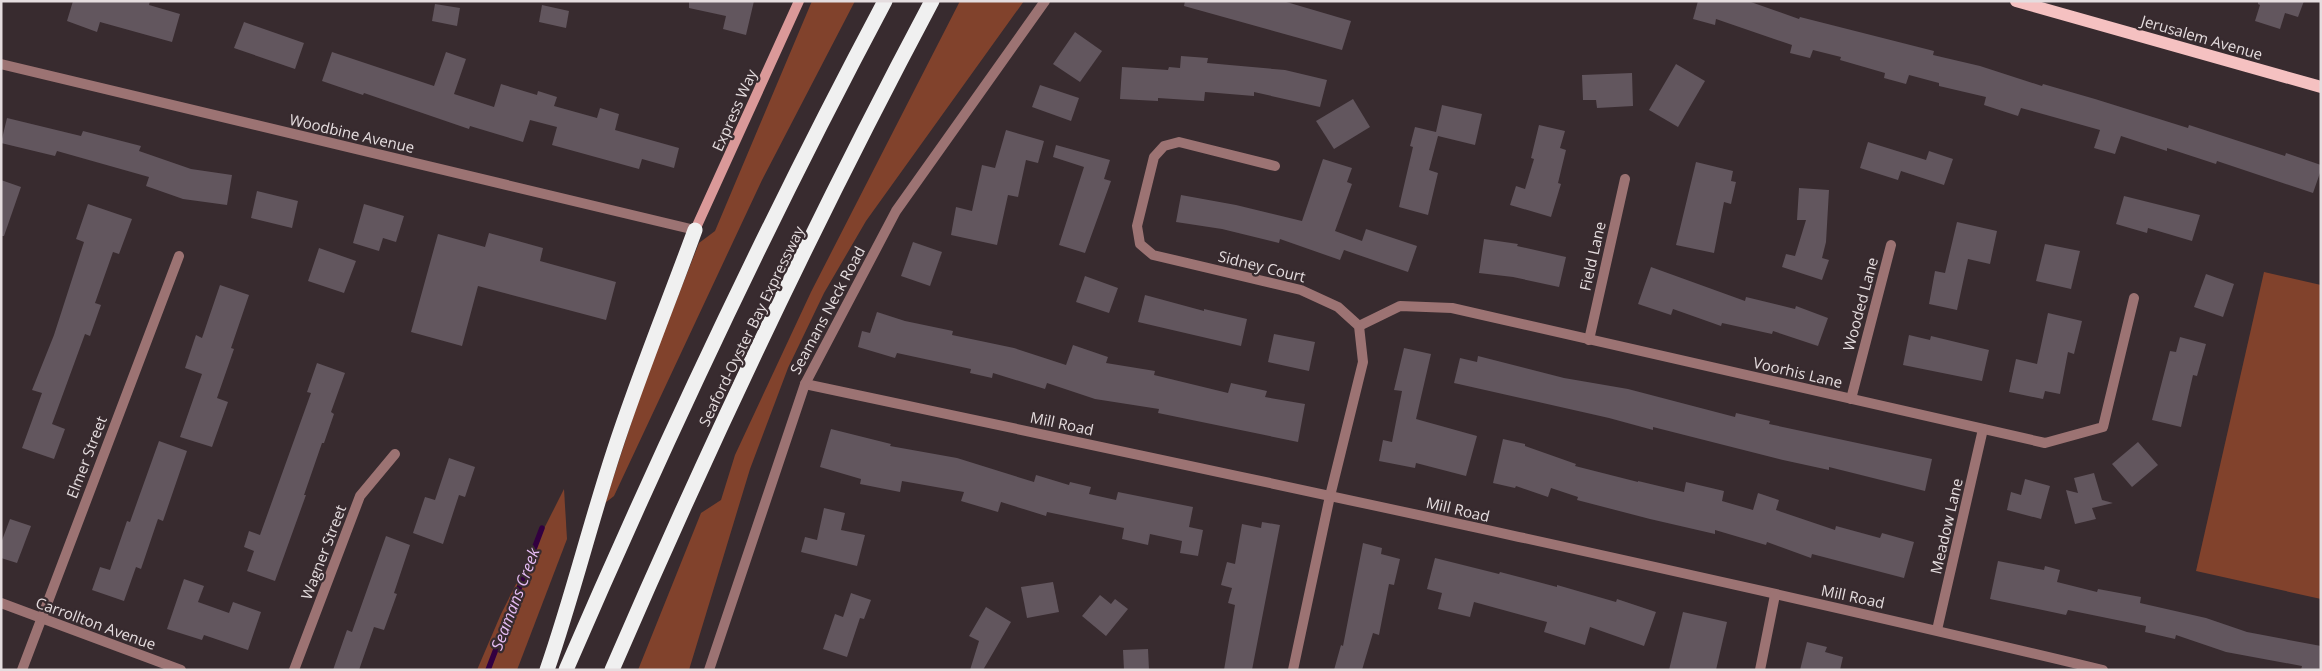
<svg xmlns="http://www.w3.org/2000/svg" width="2322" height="671" viewBox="0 0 2322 671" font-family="'Open Sans',sans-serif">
<rect width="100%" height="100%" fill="#382b2f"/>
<g fill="#81422c">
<path d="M812,1H855L762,180L614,496L605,503L647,375L699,243L715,231Z"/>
<path d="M960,1H1024L866,221L824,293L788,368L750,469L689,670H638L701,513L721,500L735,455L811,292Z"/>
<path d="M2264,272L2321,285V599L2196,571Z"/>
<path d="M564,489L567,539L517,670H477L501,614Z"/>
</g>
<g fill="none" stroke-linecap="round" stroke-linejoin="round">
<path stroke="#320040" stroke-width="5.5" d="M488,670L542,528"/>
</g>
<g fill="#62565e">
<path d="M73,1H150L149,5L180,14L172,42L100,22L97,32L67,21Z"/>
<path d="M689,1H754L746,35L723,29L726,16L689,8Z"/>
<path d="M1185,1H1283L1351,21L1342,50L1184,6Z"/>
<path d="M1698,1H1748L1799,19L1800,17L1934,51L1933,55L1980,66L2042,86L2043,84L2095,99L2188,128L2189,125L2285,156L2286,153L2321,165V170L2313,193L2217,161L2216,164L2167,148V151L2121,136L2115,154L2094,148L2100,130L2021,108L2018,116L1984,105L1986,97L1939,86V83L1909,75L1906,84L1884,78L1885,73L1840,60L1841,57L1813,50L1810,58L1790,53L1792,45L1716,19L1715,25L1693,19Z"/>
<path d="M2258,1H2304L2298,17L2285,13L2280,29L2255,21L2260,5L2258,4Z"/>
<path d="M435,4L460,8L457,26L432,21Z"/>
<path d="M542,5L569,11L566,28L539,22Z"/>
<path d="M244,22L304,43L295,69L234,48Z"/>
<path d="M1075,32L1102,51L1080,82L1053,64Z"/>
<path d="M332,52L434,86L446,52L466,59L454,94L494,107L501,84L537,95L538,91L557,97L554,106L597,118L600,108L619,114L615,130L679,148L674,168L642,159L639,169L552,145L557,127L530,120L523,142L470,126L469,129L364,93L363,95L322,81Z"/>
<path d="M1181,56L1208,58L1207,63L1285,70L1327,80L1320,107L1254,92V96L1205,92L1204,101L1158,98V101L1120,99L1122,67L1168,70L1169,67L1180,68Z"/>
<path d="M1676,64L1705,81L1678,127L1649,110Z"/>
<path d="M1632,73L1633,106L1597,108L1596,100H1583L1582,75Z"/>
<path d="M1040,85L1079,98L1071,121L1032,107Z"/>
<path d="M1353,99L1370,127L1334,149L1316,121Z"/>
<path d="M1442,105L1482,114L1475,145L1438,136L1429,170L1438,173L1428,215L1399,207L1413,147L1410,146L1415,127L1436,132Z"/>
<path d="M7,118L81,136L83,131L141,146L139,151L191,169L232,175L227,205L183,199L146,186L149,177L57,151L55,156L1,143Z"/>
<path d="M1539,125L1565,131L1560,148L1566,150L1558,183L1561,184L1551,217L1510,205L1516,186L1525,189L1534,159L1531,158Z"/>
<path d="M1006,130L1044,141L1038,163L1026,160L1018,197L1008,195L997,245L951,235L956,207L972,211L982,165L995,168Z"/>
<path d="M1868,142L1926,160L1929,151L1953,159L1944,185L1901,171L1898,180L1860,168Z"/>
<path d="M1056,145L1110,160L1104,179L1111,181L1085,253L1059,245L1084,167L1053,157Z"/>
<path d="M1323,159L1352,168L1347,182L1352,184L1335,231L1362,241L1366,229L1417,246L1408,272L1344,250L1340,260L1280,239L1279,243L1222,229L1176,222L1181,195L1236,205L1302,221Z"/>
<path d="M1696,162L1733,171L1731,181L1736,182L1731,204L1724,202L1714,253L1676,245Z"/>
<path d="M1,180L21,187L4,236H1Z"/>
<path d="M1799,188L1829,190L1826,242L1822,258L1829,260L1822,280L1782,267L1786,254L1795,256L1806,220H1797Z"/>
<path d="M257,191L298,201L292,228L251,218Z"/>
<path d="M2124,196L2200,215L2192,241L2148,228L2147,233L2116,224Z"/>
<path d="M88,204L132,219L119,254L113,252L95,303L101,305L90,336L85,334L52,424L65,429L54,459L22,448L42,393L32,390L54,335L84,242L76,239Z"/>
<path d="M364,204L404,216L396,242L383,238L379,251L353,243Z"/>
<path d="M1957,222L1997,231L1990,264L1968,259L1957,310L1929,304L1935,271L1945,273Z"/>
<path d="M489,233L543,248L540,261L616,282L606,320L478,286L462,346L411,332L438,234L485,247Z"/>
<path d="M1484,239L1518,244L1517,246L1566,257L1559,287L1513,277L1479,273Z"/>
<path d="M913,242L942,252L930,286L901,276Z"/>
<path d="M2045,244L2080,251L2071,289L2036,281Z"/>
<path d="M319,248L356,261L344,293L308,281Z"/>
<path d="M1651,267L1745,301L1746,297L1795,309L1796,306L1828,318L1818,346L1773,331L1772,334L1722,323L1721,326L1673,309L1671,315L1638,304Z"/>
<path d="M2206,274L2234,284L2223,317L2194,307Z"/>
<path d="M1085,276L1118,288L1109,313L1076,302Z"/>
<path d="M220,285L249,295L231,348L234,349L217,398L228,402L212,447L180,437L202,374L185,368L196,335L202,338Z"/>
<path d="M1145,295L1204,311V309L1247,319L1241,346L1138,322Z"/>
<path d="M877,312L905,321L953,331L952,335L1014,348L1066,365L1073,345L1108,357L1106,363L1155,371L1154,375L1228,393L1231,383L1267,391L1265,397L1305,404L1298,442L1158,413L1159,409L1095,399L1047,383L1045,389L993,373L992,378L970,373L971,369L897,353L895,358L858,347L862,331L870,333Z"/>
<path d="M2048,313L2082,321L2074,354L2068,352L2060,394L2045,391L2043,399L2009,392L2016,359L2037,364Z"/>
<path d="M1274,334L1315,342L1309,371L1268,362Z"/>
<path d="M1909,335L1930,340L1931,336L1989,350L1982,381L1903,365Z"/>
<path d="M2180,337L2206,344L2197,376L2193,375L2181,427L2152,420L2170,351L2176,352Z"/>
<path d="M1404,348L1431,354L1416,419L1477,436L1466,476L1416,463L1415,468L1379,461L1383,440L1392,442L1402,391L1394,390Z"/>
<path d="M1478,356L1564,378L1628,389L1735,417L1736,413L1770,421L1769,424L1932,459L1925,491L1829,467V470L1783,460L1653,427V430L1609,418L1454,383L1460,358L1477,362Z"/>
<path d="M317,363L345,373L331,412L334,414L324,443H322L304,495H306L275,581L247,571L254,551L244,547L249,531L260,535L311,393L307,392Z"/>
<path d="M831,429L891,444L890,446L957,458L1034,482L1036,475L1069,485L1070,482L1091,487L1089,494L1116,500L1118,492L1193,507L1189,527L1203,530L1198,556L1180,553L1182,541L1150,534L1148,545L1122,539L1124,528L1047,512L1046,516L1001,502L998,512L961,501L964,492L902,481L900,492L860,484L861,479L820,467Z"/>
<path d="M1503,439L1525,444V446L1576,464L1575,466L1638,482V481L1684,492L1686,482L1724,491L1722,501L1753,510L1758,493L1779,500L1776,510L1835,530L1836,526L1880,538L1882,533L1914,542L1904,578L1812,554L1811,558L1767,542L1766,545L1715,530V534L1650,519L1577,500L1578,497L1551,488L1548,497L1516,486L1515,488L1493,483Z"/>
<path d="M159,441L187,451L163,521L158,519L141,569L136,567L124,601L92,590L100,567L110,570L127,521L130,522Z"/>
<path d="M2138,442L2158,465L2132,487L2112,464Z"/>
<path d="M449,458L475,467L465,497L459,495L443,544L413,533L425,497L435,500Z"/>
<path d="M2094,473L2102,500L2113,503L2092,508L2096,519L2075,524L2066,490L2078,493L2074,478Z"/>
<path d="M2025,479L2050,486L2041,519L2007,510L2011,492L2021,495Z"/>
<path d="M824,508L845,513L841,530L865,535L857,566L801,552L805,537L817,540Z"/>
<path d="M10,519L31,526L17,563L1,558V543Z"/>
<path d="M1262,522L1280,525L1252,670H1224L1235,605L1228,603L1232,588L1221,585L1227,562L1235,564L1242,524L1261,528Z"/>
<path d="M386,536L410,545L394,593L397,594L384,630L374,627L359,670H333L347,630L352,632Z"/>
<path d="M1363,543L1382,548L1381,554L1400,559L1394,585L1389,584L1379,635L1373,633L1362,670H1334L1341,645L1343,646Z"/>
<path d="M1435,558L1499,574L1500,572L1557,587V585L1616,602L1617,599L1656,612L1644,646L1590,627L1585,645L1544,632L1547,622L1474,602L1470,617L1438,609L1442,593L1427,589Z"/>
<path d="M1998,561L2044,570L2045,566L2060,570L2057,582L2097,592L2098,589L2141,597L2140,603L2206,618L2247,632L2321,646V670H2301L2302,666L2226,652L2176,635L2175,639L2145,632L2146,626L2068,610L2066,615L1990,599Z"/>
<path d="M184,579L204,586L198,602L229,613L233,602L261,612L248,650L204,635L202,640L167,629Z"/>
<path d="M1053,582L1059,612L1027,618L1021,587Z"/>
<path d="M851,593L871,600L864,619L860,618L847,657L823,649L835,614L843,617Z"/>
<path d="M1100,595L1111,604L1115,599L1128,609L1106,636L1082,616Z"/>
<path d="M986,607L1011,622L983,670H970L979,641L969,636Z"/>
<path d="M1683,612L1727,622L1716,670H1669Z"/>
<path d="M1807,642L1827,647L1825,652L1843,657L1840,670H1800Z"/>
<path d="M1148,649L1149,670H1124L1123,650Z"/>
</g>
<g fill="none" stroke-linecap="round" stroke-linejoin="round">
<g stroke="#9c7373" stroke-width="10">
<path d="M1,64L695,230"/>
<path d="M1275,166L1179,142L1164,146L1154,157L1137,226L1140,244L1153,255L1301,290L1338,307L1359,326L1363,362L1330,496L1293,670"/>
<path d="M1359,326L1400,306L1452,308L2045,443L2103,427L2134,298"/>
<path d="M1589,340L1625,179"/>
<path d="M805,384C1238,476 1672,567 2103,670"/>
<path d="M1851,399L1891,245"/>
<path d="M1,603L181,670"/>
<path d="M1937,630L1983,429"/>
<path d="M22,670L179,256"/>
<path d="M294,670L360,496L395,454"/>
<path d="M1760,670L1775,595"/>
</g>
<path stroke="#9c7373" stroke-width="10" d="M709,670L805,384L896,211L1045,1"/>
<path stroke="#da9999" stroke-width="10" d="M695,230L799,1"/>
<path stroke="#f5c1c1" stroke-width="12" d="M2016,1L2321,87"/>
<g stroke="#f0f0f0" stroke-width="15">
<path d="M547,670C572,598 590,524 614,451C638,377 668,304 695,230"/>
<path d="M566,670C664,443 769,219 885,1"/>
<path d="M612,670C710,443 816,219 932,1"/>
</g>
</g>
<g text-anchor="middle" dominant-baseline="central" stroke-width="4.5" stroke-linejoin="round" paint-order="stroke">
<g font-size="15" fill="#e5dddf" stroke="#382b2f">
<text transform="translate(2202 37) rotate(16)">Jerusalem Avenue</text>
<text transform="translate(734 110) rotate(-66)">Express Way</text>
<text transform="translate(352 133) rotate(13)">Woodbine Avenue</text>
<text transform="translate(1592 256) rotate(-77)">Field Lane</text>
<text transform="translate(1262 266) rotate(14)">Sidney Court</text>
<text transform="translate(1860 304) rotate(-75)">Wooded Lane</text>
<text transform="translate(827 310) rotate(-62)">Seamans Neck Road</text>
<text transform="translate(751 326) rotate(-64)">Seaford-Oyster Bay Expressway</text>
<text transform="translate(1798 372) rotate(13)">Voorhis Lane</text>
<text transform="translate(1062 423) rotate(12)">Mill Road</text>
<text transform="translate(86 457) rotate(-69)">Elmer Street</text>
<text transform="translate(1458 509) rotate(13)">Mill Road</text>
<text transform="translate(1946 526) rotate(-77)">Meadow Lane</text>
<text transform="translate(323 552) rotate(-69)">Wagner Street</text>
<text transform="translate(1853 596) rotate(12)">Mill Road</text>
<text transform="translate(96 623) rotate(20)">Carrollton Avenue</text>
</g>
<g font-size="16" font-style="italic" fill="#e5bcf4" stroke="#382b2f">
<text transform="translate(515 599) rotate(-69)">Seamans Creek</text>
</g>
</g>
<rect width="2322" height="671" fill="none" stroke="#e5dddf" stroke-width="5"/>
</svg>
